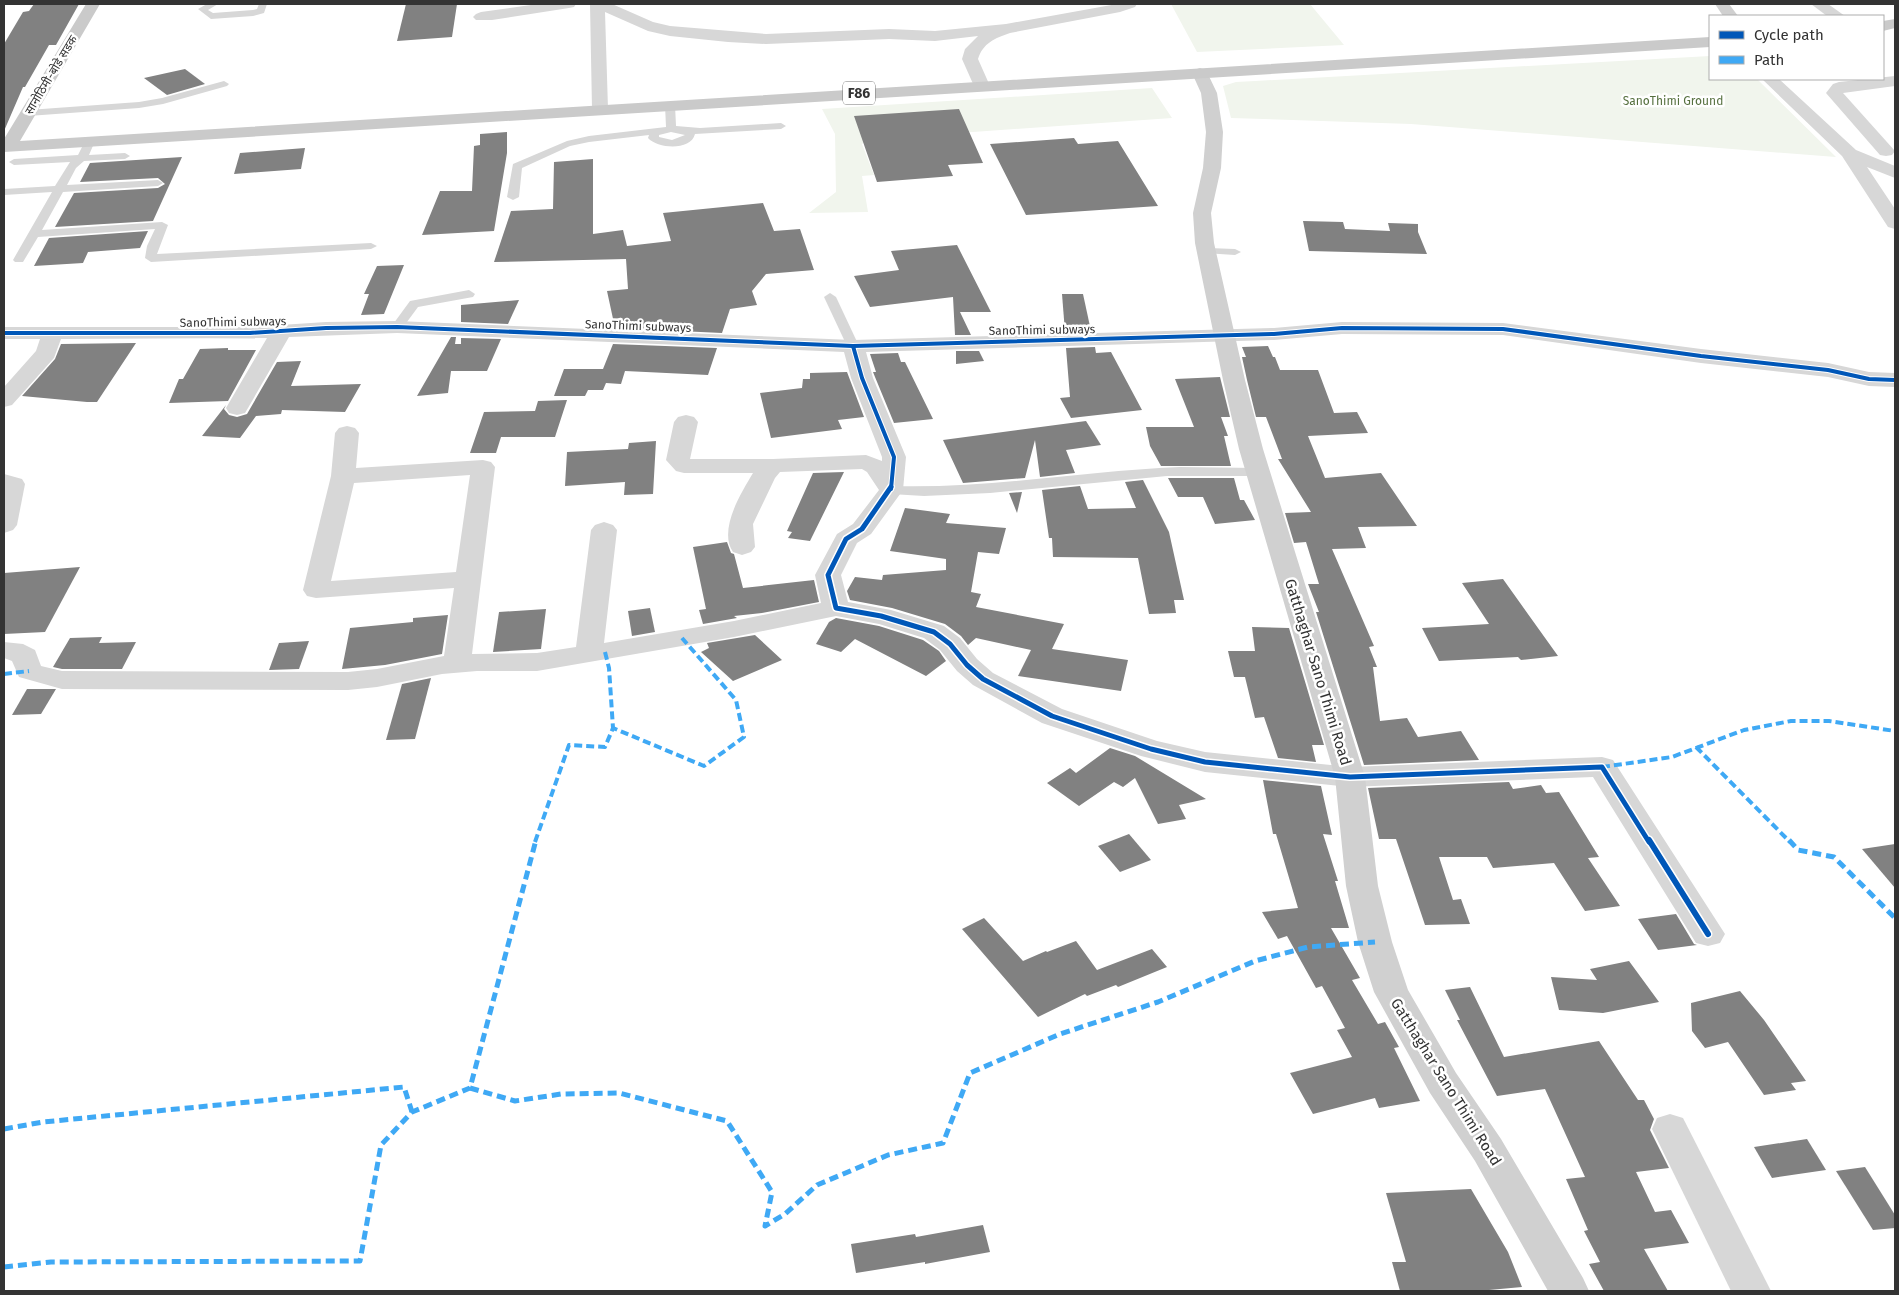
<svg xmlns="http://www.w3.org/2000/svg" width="1899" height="1295" viewBox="0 0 1899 1295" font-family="'Fira Sans','Noto Sans Devanagari',sans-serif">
<rect width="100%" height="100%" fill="#fff"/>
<g fill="#f1f5ed">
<path d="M1171,4H1310L1344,45L1197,52Z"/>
<path d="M1710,56V79H1757L1836,157L1411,124L1231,118L1223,86L1236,82L1255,81Z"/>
<path d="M1152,88L1172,118L973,132L876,133L862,144L874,175L862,176L868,212L809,213L836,192L835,134L822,109Z"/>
</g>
<g fill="#818181">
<path d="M34,4H79L56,45H49L25,87H23L4,131V44L23,12L29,11Z"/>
<path d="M406,4H457L452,37L397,41Z"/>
<path d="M185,69L205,84L167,95L144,78Z"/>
<path d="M959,109L983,163L948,165L953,176L877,182L854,116Z"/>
<path d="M507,132V153L494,231L422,235L440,191H472L474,146L480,145V134Z"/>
<path d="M1074,138L1078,144L1118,141L1158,206L1026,215L990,144Z"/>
<path d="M305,148L301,169L234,174L240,153Z"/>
<path d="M182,157L153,221L55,227L74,193L158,188L165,184L158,178L80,182L90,163Z"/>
<path d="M593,159V234L623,230L627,246L671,241L663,213L763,203L774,231L800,229L814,270L766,274L752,291L757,305L730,309L722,333L615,328L607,291L628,289L626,259L494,262L511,211L553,209L554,162Z"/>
<path d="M1303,221L1343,222L1345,229L1390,231L1388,223L1418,224V232L1427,254L1309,251Z"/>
<path d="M148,231L140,248L88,252L83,263L34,266L49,238Z"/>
<path d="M957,245L991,312H960L971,335H955L953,297L870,307L854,276L899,270L891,251Z"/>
<path d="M404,265L384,314L361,315L369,294H364L377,266Z"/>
<path d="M1062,294H1083L1091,331L1065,332Z"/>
<path d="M519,300L508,324L461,322V305Z"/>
<path d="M451,337H456L455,344H461V338L501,339L487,371H451L448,393L417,396Z"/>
<path d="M136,343L97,402H87L22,396L55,359L61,344Z"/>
<path d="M613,344L717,348L708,375L625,371L621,384L606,383L603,390H588L585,396H554L564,369H603Z"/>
<path d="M1268,346L1273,357H1275L1280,370H1318L1334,413L1357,412L1368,433L1308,436L1325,478L1381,473L1417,526L1358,527L1366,548L1332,549L1374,646L1369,647L1377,667H1373L1380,721L1407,718L1418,737L1461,731L1479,760L1364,765L1316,612H1319L1308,584H1319L1306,542L1294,543L1285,513L1311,512L1278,459H1282L1266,417H1256L1247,380L1242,357H1246L1242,347Z"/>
<path d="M1095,347L1096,353L1111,352L1142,410L1071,418L1060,398L1070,397L1066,348Z"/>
<path d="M228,348V350H256L228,401L169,403L179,379H183L200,349Z"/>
<path d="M956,351H979L984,361L956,364Z"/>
<path d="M898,353L901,362H905L933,419L894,423L875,377L873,372H876L870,354Z"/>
<path d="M301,361L291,386L361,384L345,412L282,410L281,414L256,416L240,438L202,436L226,405L224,409L229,415L237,417L247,414L277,362Z"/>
<path d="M847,372L864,417L838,420L842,429L771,438L760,393L802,388L803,379H810V373Z"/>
<path d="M1220,377L1230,417H1221L1228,436H1224L1231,466H1161L1150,446L1146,427H1194L1175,379Z"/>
<path d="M567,400L555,437H501L496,453H470L484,412L535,411L538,401Z"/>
<path d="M1086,421L1101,445L1066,450L1075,473L1040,477L1035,440L1025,478L963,483L943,440Z"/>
<path d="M656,441L653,494L624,495L625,482L565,486L567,452L628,449L629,443Z"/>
<path d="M844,472L810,541L788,538L792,532L787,531L813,473Z"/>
<path d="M1168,478H1234L1240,500H1244L1255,520L1215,524L1203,497H1178Z"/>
<path d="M1143,480L1169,532L1184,600H1174L1176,613L1149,614L1138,558L1053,557L1052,538H1049L1042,490L1080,486L1088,509L1136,508L1125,482Z"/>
<path d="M1022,492L1017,513L1009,493Z"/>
<path d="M905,508L950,514L946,523L1006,528L999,554L978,552L971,592L981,594L976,607L1064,624L1052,649L1128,660L1121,691L1018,676L1031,650L976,638L968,645L961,636L945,624L892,608L850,600L847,591L855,577L882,580L883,575L946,570V559L890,551Z"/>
<path d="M727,542L731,553L734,554L743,588L814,580L819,602L762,613L734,616L737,618L703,624L699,610L706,609L693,547Z"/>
<path d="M80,567L45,632L4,634V573Z"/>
<path d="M1503,579L1558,656L1521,660L1518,657L1439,661L1422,628L1489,624L1462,583Z"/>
<path d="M650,608L655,632L632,636L628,611Z"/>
<path d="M546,609L541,649L493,652L499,612Z"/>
<path d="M448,615L442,654L385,665L342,669L350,628L413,622V618Z"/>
<path d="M836,618L879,626L923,640L939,651L946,661L926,676L855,639L841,652L816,644L829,622Z"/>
<path d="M1252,627L1289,628L1324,745H1312L1316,762L1278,758L1264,717L1255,718L1245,677H1234L1228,651H1255Z"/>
<path d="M755,635L782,660L733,681L701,652L709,648L707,643Z"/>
<path d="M102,637L99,643L136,642L122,669H62L53,667L70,638Z"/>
<path d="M309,641L299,669L269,670L279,643Z"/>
<path d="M431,678L415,739L386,740L402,684Z"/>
<path d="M27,689H56L41,714L12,715Z"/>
<path d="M1110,748L1135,756L1206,799L1179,805L1186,819L1158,824L1135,778L1123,787L1114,782L1079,806L1047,783L1070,768L1076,773Z"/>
<path d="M1263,780L1321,786L1332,835L1323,834L1338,881H1335L1349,928H1331L1360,978L1352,980L1378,1024L1385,1022L1399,1047L1394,1048L1420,1101L1379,1108L1375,1098L1313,1114L1290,1073L1352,1057L1337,1030L1345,1028L1322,986L1316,988L1287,936L1278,939L1262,912L1298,908L1276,834H1273Z"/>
<path d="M1509,782L1513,789L1541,785L1546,793L1559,792L1599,857L1588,858L1620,906L1585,911L1554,863L1493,868L1487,857H1439L1453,900L1461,899L1470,924L1425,925L1396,839H1379L1368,788Z"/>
<path d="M1129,834L1151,860L1120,872L1098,846Z"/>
<path d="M1895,844V888L1862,849Z"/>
<path d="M1676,914L1694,944L1697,945L1658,950L1638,919Z"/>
<path d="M984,918L1023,961L1046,951L1047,952L1076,941L1097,970L1152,949L1167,967L1118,987L1116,985L1087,996L1085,994L1038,1017L962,929Z"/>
<path d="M1629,961L1659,1002L1603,1013L1559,1010L1551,977L1597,980L1590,969Z"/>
<path d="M1470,987L1504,1057L1599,1041L1638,1100H1644L1654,1119L1650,1130L1669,1168L1636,1172L1655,1212L1671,1210L1689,1243L1644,1249L1668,1291H1604L1589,1264L1600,1262L1584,1231L1588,1230L1566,1179L1585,1177L1545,1089L1497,1096L1457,1020H1460L1445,990Z"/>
<path d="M1740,991L1764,1020L1806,1081L1791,1083L1796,1090L1764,1095L1728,1042L1705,1048L1692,1031L1691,1003Z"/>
<path d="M1807,1139L1826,1170L1772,1178L1754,1147Z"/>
<path d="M1865,1167L1895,1215V1228L1873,1230L1836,1171Z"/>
<path d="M1471,1189L1508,1252L1522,1287L1478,1291H1400L1392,1262H1406L1386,1193Z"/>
<path d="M983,1225L990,1252L925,1264V1262L856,1273L851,1244L915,1234L916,1237Z"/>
</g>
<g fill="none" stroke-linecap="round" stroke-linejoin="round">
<g fill="#d7d7d7" fill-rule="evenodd">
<path d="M207,4H218L208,10L213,13L253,10L257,9L259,4H267L264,13L253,16L211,19L198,9Z"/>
<path d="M224,81L229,84L227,86L163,104L139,108L28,116L23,113L28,110L139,102L162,98Z"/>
<path d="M670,102L675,105L676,126L700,128L781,123L786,126L781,129L695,134C691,151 658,149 648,138L649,135L589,142L570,146L522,168L519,197L513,200L507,197L513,164L567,141L589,136L666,127L665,105ZM671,132L685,135L672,140L659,137V135Z"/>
<path d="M90,138L95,141L89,155L125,153L130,156L125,159L84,161L76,168L67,185L158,180L163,183L158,186L63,192L42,230L162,222L168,225L157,254L371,243L377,246L371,249L151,262L145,258L147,246L155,229L38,237L23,262H15L13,260L52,192L4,195V189L55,186L70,162L14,165L9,162L14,159L78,155L85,141Z"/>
<path d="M1208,248L1235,249L1241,252L1235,255L1204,253L1202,251L1204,249Z"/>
<path d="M469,290L475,294L473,297L418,307L401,330L397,331L391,327L410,301Z"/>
<path d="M830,293L836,297L859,346L858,349L853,350L847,346L824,297Z"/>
<path d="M1180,467L1257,468L1262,469L1264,472L1262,475L1257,476H1167L990,493L924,496L891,494L886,493L884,490L886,487L891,486C988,489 1083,471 1180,467Z"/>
</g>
<g fill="#d7d7d7" fill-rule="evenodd">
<path d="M538,4H576L574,7L569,8L492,20H476L473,17L476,14L481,12Z"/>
<path d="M590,4H612L653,22L670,26L766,34L889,29L935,31L1006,24L1117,4H1137L1135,7L1120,12L1010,33C995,38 983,43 978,59L990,86L988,89H976L974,86L962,59L965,49L978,36L935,41L889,39L766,44L728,42L670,36L648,31L605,12L608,109L606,113H594L592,109Z"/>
<path d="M1811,4H1828L1845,16H1827Z"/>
<path d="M1895,76V86L1843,93L1895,151L1892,155L1886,156L1880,155L1826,93L1833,84L1839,82Z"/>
<path d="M1762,79H1779L1856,150L1895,166V178L1867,167L1895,209V229L1888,227L1842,156Z"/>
<path d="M397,321L853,340L1274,328L1342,322L1503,323L1701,349L1828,363L1869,372L1895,373V387L1869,386L1828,377L1701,363L1503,335L1342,334L1274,340L866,352L873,378L906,457L903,490L871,534L857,543L841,575L848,602L891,610L944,626L960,638L977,659L993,673L1062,709L1157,741L1205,752L1350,767L1602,757L1613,760L1725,934L1720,943L1708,946L1696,943L1593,777L1350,787L1205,772L1141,756L1042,723L973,685L957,671L940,650L924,638L879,624L836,616L734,637L537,671H477L442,674L377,687L348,690L62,689L19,677L12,661L4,658V642L23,644L35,650L41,666L62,671L348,672L377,669L444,656L454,588L316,598L307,596L303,590L331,476L335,433L339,428L347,426L355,428L359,433L356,468L483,460L491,462L495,467L472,654L537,653L576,647L591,530L595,525L604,522L613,525L617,530L604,643L734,621L821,603L815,575L837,534L853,524L879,490L867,472L862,469L780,472L775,478L753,524L755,547L751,552L742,555L733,552C718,530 741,493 753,473H684L676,471L666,460L674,422L678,417L686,415L694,417L698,422L690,459H773L866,455L882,461V457L851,378L844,352L397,333L289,337L248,408L245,413L237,415L229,413L226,408L267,338L61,339L54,358L12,405L4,407V387L36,351L40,339H4V327H250L326,322ZM470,475L456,572L331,581L354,483Z"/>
<path d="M4,474L22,479L25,484L17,525L13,530L4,533Z"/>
<path d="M1670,1114L1683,1118L1771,1291H1731L1652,1129L1657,1118Z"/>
</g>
<g fill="#d0d0d0" fill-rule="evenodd">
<path d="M1715,4H1729L1738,16H1723Z"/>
<path d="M1200,68L1206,70L1217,93L1223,132L1221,168L1211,213L1214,243L1245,380L1263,449L1365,777L1378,886L1392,942L1408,990L1456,1073L1501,1139L1583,1278L1589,1291H1548L1475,1161L1430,1093L1379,1001L1374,992L1358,942L1346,886L1335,777L1239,449L1223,380L1195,243L1193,213L1203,168L1206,132L1201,93L1192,73L1194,70Z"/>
</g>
<g fill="#cacaca" fill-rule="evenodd">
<path d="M86,4H100L20,141L1710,37V47L4,152V139Z"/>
<path d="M1895,19V28L1883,31V21Z"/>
</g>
<g stroke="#3fa9f5" stroke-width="4" stroke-dasharray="8 4" stroke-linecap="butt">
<path d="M605,652L609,668L613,728"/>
<path d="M4,674L29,671"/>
<path d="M1696,747L1790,842"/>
<path d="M1602,767L1672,757L1744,730L1791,721H1829L1895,731"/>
<path d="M535,842L569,745L605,747L613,728L704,766L744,737L736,700L682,638"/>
</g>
<g stroke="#3fa9f5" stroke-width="5" stroke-dasharray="9 5" stroke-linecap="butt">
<path d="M1789,840L1798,850L1834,857L1895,918"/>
<path d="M470,1088L515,1101L561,1094L619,1093L727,1121L772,1192L765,1226L785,1214L817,1185L888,1155L943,1143L970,1073L1060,1034L1158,1002L1255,961L1308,947L1375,942"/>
<path d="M4,1129L43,1122L404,1087L412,1112"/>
<path d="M4,1267L51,1262L360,1261L381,1145L412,1112L470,1088L536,840"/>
</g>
<defs>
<g id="cycleway-far2">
<path d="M4,333H250L326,328L397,327L853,346L1274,334L1342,328L1503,329L1701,356L1828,370L1869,379L1895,380"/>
<path d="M853,346L862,378L894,457L891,489"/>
</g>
<path id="cycleway-far1" d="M891,487L862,529L846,539L828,575L836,608L881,616L934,632L950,644L967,665L983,679L1052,716L1151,749L1205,762L1350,777L1602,767L1649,842"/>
<path id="cycleway" d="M1649,840L1708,934"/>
</defs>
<use href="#cycleway-far2" stroke="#fff" stroke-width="6"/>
<use href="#cycleway-far1" stroke="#fff" stroke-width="8"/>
<use href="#cycleway" stroke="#fff" stroke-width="9"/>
<use href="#cycleway-far2" stroke="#0057b8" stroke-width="4"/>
<use href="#cycleway-far1" stroke="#0057b8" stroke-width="5"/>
<use href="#cycleway" stroke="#0057b8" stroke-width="6"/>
</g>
<g text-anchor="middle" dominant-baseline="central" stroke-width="5" stroke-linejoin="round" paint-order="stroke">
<g font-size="12" fill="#333" stroke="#fff">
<text transform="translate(51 75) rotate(-59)">सानोठिमी-बोडे सडक</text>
<text transform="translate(233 322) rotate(-1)">SanoThimi subways</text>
<text transform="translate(638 326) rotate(2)">SanoThimi subways</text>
<text transform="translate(1042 330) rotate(-1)">SanoThimi subways</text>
</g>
<g font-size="12" fill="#56703f" stroke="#fff">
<text x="1673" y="101">SanoThimi Ground</text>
</g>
<rect fill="#fff" stroke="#707070" stroke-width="1" x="843" y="81.5" width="32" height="23" rx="4"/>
<g font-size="14" font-weight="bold" fill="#333">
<text x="859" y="93">F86</text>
</g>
<g font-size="15" fill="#333" stroke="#fff">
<text transform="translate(1318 672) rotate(73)">Gatthaghar Sano Thimi Road</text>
<text transform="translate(1446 1082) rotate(58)">Gatthaghar Sano Thimi Road</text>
</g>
</g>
<rect width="1899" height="1295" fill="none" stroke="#333333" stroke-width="10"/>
<rect x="1709" y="15" width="175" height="65" fill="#ffffff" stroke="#adadad"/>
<rect x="1719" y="31" width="25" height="8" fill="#0057b8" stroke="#adadad"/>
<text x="1754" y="40" font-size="15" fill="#333333">Cycle path</text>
<rect x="1719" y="56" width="25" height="8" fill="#3fa9f5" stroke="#adadad"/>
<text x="1754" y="65" font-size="15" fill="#333333">Path</text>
</svg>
